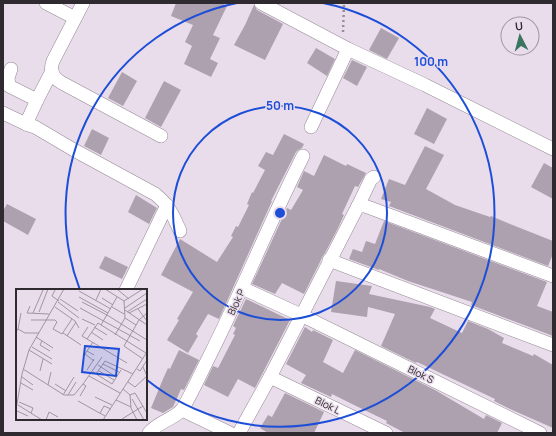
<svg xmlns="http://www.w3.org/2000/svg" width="556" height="436" viewBox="0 0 556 436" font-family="Manrope,sans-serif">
<rect width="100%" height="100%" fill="#eaddeb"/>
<g fill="#ada1af">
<path d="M176,3H221L227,6L213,35L220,38L210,59L218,63L211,77L184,64L192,46L185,42L193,25L171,16Z"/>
<path d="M254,5L257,10L283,24L265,60L234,45L245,25Z"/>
<path d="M381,28L399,38L387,59L369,50Z"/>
<path d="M316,48L335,59L327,76L307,63Z"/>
<path d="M352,60L367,67L357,86L343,78Z"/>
<path d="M122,72L137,81L123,106L108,98Z"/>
<path d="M164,81L181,90L161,127L145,118Z"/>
<path d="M427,108L447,119L434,144L414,134Z"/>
<path d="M92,129L109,138L101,155L84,146Z"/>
<path d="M284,134L304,144L302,148L298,150L296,152L271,201H272L219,319L208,314L196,334L198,336L188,353L167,340L179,320L177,319L193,292L161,275L180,239L217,262L233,237L231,236L236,226L238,227L249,205L247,204L252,192L253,193L265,170L258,166L266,152L273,155Z"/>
<path d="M425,146L444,155L426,189L455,205L490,217L491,216L510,224L553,241V254L548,266L389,206L391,202L381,199L389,179L405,185Z"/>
<path d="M324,155L346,166L347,164L366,173L358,187L355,186L342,214L344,215L337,230L325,253L322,257L321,260L304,294L282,283L275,294L252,284L287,208L291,210L303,190L297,187L304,171L314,176Z"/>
<path d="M544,163L553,168V199L531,187Z"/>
<path d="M136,195L157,208L149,224L128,212Z"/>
<path d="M7,204L36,219L28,235L3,221V211Z"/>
<path d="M384,221L547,282L537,306L553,312V336L532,328L471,305L472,302L408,281L379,269V270L349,259L353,249L362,252L366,241L375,244Z"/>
<path d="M105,256L128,267L122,279L99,268Z"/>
<path d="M336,281L372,286L369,294L430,307L435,309L430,318L462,333L468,321L488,329L504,338L502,343L533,356L534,354L553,365V428L510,409L494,401L495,399L417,362L416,363L381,346L395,314L368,307L367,317L331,312Z"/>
<path d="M246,299L290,320L255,388L238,379L228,397L204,385L213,366L218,368L235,335L233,334L236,328L233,326Z"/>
<path d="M305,327L312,332L313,330L333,340L323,362L343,373L355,350L435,390L484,419L486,415L502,423L497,433H405L386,423L387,421L352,404L332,394L331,397L301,383L306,375L286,364Z"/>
<path d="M179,350L199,360L184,390L181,389L173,407L163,413L151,408L163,379L168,368L170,369Z"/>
<path d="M285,393L324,412L314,433H268L260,428L268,415L272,417Z"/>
</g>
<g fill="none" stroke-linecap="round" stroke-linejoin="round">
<defs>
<g id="street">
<path d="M46,3L75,18"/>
<path d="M83,3L53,61C49,72 54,79 64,84L161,136"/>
<path d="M261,3L348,49L425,85L553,149"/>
<path d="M11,69L8,78L9,86L37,100"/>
<path d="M52,71L37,100L26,124L35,127L74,150L155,194C169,205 173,215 180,231"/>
<path d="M3,113L26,124"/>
<path d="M311,127L348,49"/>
<path d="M358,206L371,179L374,177"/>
<path d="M329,260L553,345"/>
<path d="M242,288L301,315L540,433"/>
<path d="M126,290L167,205"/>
<path d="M270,377L386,433"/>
<path d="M182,410L230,433"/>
<path d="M149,433C157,422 177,418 183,408C192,393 200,375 208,359C242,292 269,223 303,156"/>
<path d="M239,433L270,377L358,206H365L553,276"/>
</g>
</defs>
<use href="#street" stroke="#948996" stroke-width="14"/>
<path stroke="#978e98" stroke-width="2.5" stroke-dasharray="2 3" stroke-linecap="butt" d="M343,32L344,3"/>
<use href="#street" stroke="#fff" stroke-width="13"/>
</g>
<g fill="none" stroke="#1d4ed8" stroke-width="2">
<circle cx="280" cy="213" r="107"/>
<path d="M80 290A214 214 0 0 1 237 3M323 3A214 214 0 1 1 147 380"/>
</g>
<g text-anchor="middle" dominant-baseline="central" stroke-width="3" stroke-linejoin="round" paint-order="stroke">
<g font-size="10" fill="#2f2a2f" stroke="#eaddeb">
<text transform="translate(236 302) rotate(-65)">Blok P</text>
<text transform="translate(421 374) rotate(26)">Blok S</text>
<text transform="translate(328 405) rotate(26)">Blok L</text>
</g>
</g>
<g transform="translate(16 289)">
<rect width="131" height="131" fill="#eaddeb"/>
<path fill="none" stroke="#9f95a0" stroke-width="1" d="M89,0L108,12L127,0M39,1L36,7L43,12M102,1L113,10M63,2L95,20M63,8L92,24M86,9L97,16M44,10L62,22M80,11L85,0M42,13L63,29M66,13L91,26M14,17L11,24L33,25M39,18L59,32L63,39M96,18L108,25M64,19L124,52M109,19L131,4M122,20L131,32M109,21L131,36M23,23L32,0M111,23L131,10M17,24L27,1L24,0M113,24L131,15M91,26L131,51M109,29L120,36M66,30L79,36M15,31H39L41,33L37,40L46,45L56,30M85,36L101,8M72,38L66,47L111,74M78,38L91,46M2,40L5,24M0,43L2,40L9,44H23M75,43L87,51M47,44L65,56M99,46L109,29L108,12M51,47L60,33M20,48L37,59M71,50L82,34L130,64M26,52L24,56L34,62M77,53L71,62L78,66M16,58L36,70M13,61L36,75M71,62L69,65L78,72M127,70L108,57L123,31L131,24M87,75L103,83M82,76L100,88M7,80L48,106H58L67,95M121,80L124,82L131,71M71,81L78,70M24,82L27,70M83,82L98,91M77,83L96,95L105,81M80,85L89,72L117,85M73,87L104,104M6,88L17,96M112,93L119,98L131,87L127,78M5,94L17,101M39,95L50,102M67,95L86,68M32,96L35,83M107,100L114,106L115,119L121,131M47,106L58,88M52,106L60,93M114,106L119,104L131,124M64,107L70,97L67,95M79,108L96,116M116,110L128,131M100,111L115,118M62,112L89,127M3,113L17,119L15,124M2,116L26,131M0,121L6,85L13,61L48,0M1,122L12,127M84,124L88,117L95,120M106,130L127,117M30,131L33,123L42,128M87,131L131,63"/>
<path fill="#1d4ed8" fill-opacity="0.15" stroke="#1d4ed8" stroke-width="2" d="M69,57L103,60L100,87L66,83Z"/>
<rect width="131" height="131" fill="none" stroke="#2f2a2f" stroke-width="2"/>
</g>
<circle cx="280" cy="213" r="6" fill="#1d4ed8" stroke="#eaddeb" stroke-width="2"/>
<g font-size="12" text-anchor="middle" font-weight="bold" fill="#1d4ed8" stroke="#eaddeb" stroke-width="3" stroke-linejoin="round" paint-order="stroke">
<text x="431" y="66">100 m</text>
<text x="280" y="110">50 m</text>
</g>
<rect width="556" height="436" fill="none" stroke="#2f2a2f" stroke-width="8"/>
<g transform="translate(520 36) rotate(354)"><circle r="19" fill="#eaddeb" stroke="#9f95a0"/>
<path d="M0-3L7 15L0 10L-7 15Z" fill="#3a755f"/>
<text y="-6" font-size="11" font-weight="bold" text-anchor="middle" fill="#2f2a2f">U</text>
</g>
</svg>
